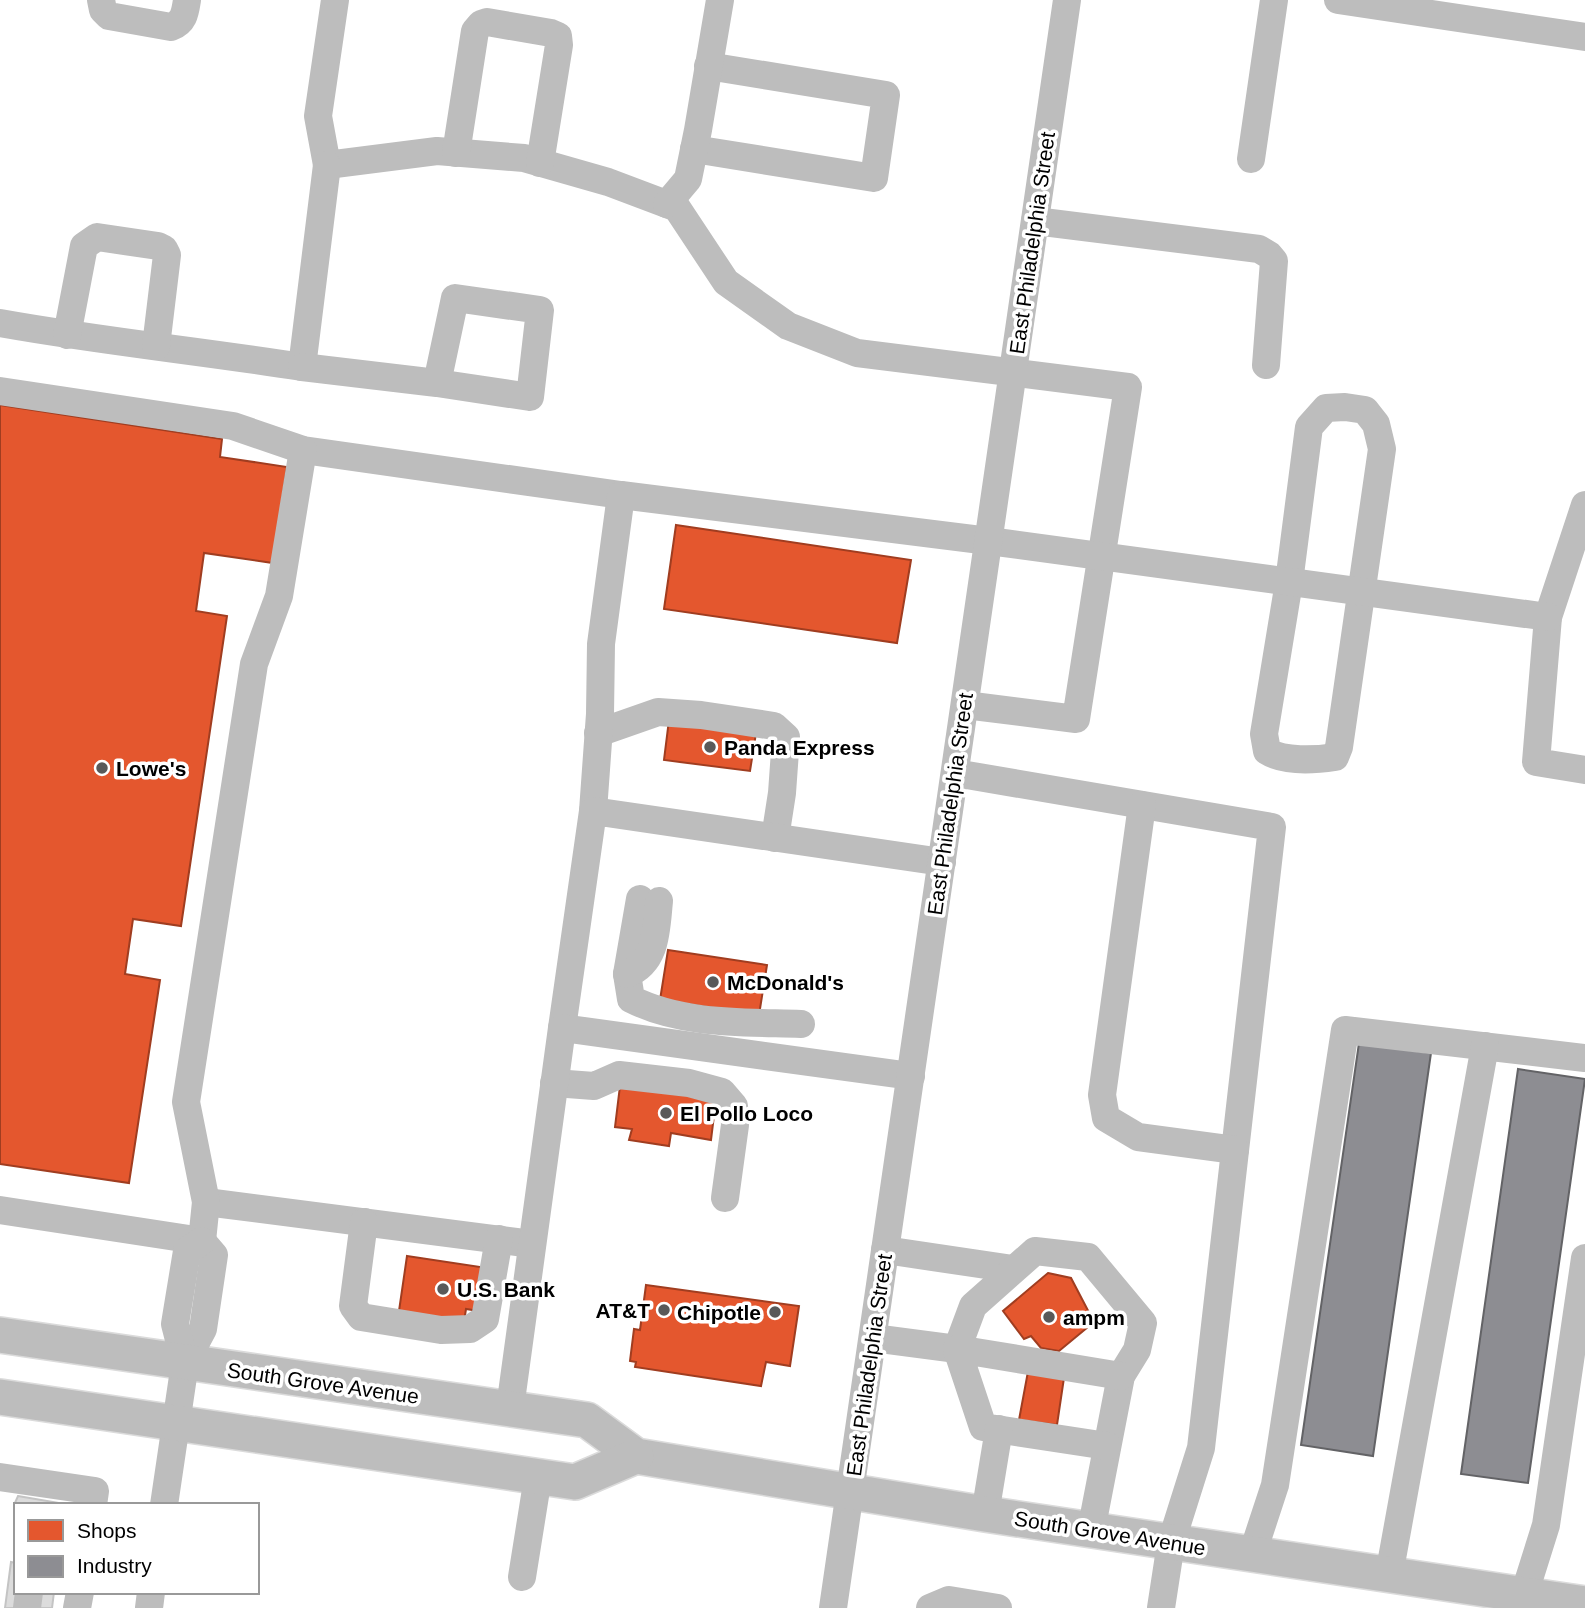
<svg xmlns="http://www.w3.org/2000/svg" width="1585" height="1608" viewBox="0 0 1585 1608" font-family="Arial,sans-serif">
<rect width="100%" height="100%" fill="#fff"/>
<g fill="#e4572e" stroke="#a03d20" stroke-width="2">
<path d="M0,405L222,439L220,457L287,467L273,563L204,553L196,611L227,616L181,926L133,919L125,974L160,980L129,1183L0,1164Z"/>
<path d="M676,525L911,560L897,643L664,609Z"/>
<path d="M669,720L756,733L750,771L664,760Z"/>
<path d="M668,950L767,965L759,1015L660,1000Z"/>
<path d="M620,1086L716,1099L711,1140L671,1133L669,1146L629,1140L632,1129L615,1127Z"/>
<path d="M407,1256L487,1268L479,1311L466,1309L464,1322L399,1311Z"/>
<path d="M1048,1273L1071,1278L1094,1322L1059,1351L1041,1348L1031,1336L1024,1339L1003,1311Z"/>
<path d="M646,1285L799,1306L790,1366L766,1362L761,1386L635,1367L636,1362L630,1361L634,1329L640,1330Z"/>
<path d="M1029,1366L1065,1371L1057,1425L1019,1420Z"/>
</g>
<g fill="#8d8d92" stroke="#636366" stroke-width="2">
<path d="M1359,1043L1431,1053L1373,1456L1301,1445Z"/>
<path d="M1518,1069L1585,1079L1528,1483L1461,1474Z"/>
</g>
<g fill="#dcdcdc" stroke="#c4c4c4" stroke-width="2">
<path d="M18,1496L65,1504V1505H16V1509L14,1505Z"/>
<path d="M11,1562L16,1563V1592H54L52,1608H5Z"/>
</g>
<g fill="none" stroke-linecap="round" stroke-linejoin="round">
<defs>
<g id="major">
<path d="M0,1335L587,1420L636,1456L985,1514L1585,1604"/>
<path d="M0,1397L575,1482L636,1456"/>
</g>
</defs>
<use href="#major" stroke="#dbdbdb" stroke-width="38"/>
<g stroke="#bdbdbd" stroke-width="28">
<path d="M101,0L103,10L109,16L171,27C184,22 185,13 187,0"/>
<path d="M335,0L318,116L327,165L437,151L524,158L608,182L677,208L726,282L788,326L857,353L1128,387L1076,719L965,705"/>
<path d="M1338,0L1585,37"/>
<path d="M694,149L874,178L886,95L708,66"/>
<path d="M456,153L475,31L481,24L487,22L551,33L558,36L559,45L540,163"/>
<path d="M1251,159L1274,0"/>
<path d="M667,204L688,179L698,130L720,0"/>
<path d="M1035,221L1259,249L1269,255L1274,261L1266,365"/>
<path d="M0,323C100,341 201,351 302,367L327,165"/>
<path d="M67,335L84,246L97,237L158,246L164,249L167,255L156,346"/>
<path d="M302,367L437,383L455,298L540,310L530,397L437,383"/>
<path d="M0,391L233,426L303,450L621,495"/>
<path d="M1345,407L1365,410L1376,424L1382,449L1339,747L1335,757C1315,760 1284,762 1267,751L1264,734L1289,582L1309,427L1326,408Z"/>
<path d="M1585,505L1548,617L1536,762L1585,770"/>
<path d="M598,733L658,712L701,715L774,726L786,737L782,793L775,838"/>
<path d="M955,773L1272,827L1201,1448L1171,1543L1161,1608"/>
<path d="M1142,805L1102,1095L1106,1118L1138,1137L1235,1150"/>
<path d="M593,811L600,714L601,644L621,495L989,541L1548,617"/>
<path d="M640,899L627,974L631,999C682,1025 745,1022 801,1024"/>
<path d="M627,974C657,962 656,930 659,901"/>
<path d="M562,1028L593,811L942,862"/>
<path d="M554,1083L594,1086L619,1075L689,1083L722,1092L734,1106L735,1125L725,1198"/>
<path d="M206,1202L532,1244"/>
<path d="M0,1210L202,1241L214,1255L203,1329L185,1363L164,1505"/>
<path d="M364,1222L353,1306L361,1317L441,1330L470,1329L485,1319L499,1239"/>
<path d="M202,1241L206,1202L186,1102L254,664L279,596L303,450"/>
<path d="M885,1250L1013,1269"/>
<path d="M873,1338L957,1349L973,1306L1035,1251L1088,1257L1143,1323L1137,1350L1121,1376L1091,1531"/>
<path d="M185,1363L175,1324L187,1251L202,1241"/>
<path d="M510,1408L562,1028L911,1076"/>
<path d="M1107,1446L983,1427L957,1349L1121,1376"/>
<path d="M0,1477L95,1491L93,1505"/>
<path d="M985,1514L999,1429"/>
<path d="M1252,1555L1275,1485L1345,1030L1585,1058"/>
<path d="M1389,1575L1485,1046"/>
<path d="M522,1577L538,1477"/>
<path d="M1524,1595L1546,1525L1585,1258"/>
<path d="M27,1608L29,1592"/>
<path d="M77,1608L80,1592"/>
<path d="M149,1608L151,1592"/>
<path d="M833,1608L1067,0"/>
<path d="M930,1608L949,1600L998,1608"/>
</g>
<use href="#major" stroke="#bdbdbd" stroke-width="35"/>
</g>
<g fill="#595959" stroke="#fff" stroke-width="2.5">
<circle cx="710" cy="747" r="7"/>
<circle cx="102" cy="768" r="7"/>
<circle cx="713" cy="982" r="7"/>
<circle cx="666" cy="1113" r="7"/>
<circle cx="443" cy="1289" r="7"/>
<circle cx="664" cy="1310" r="7"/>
<circle cx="775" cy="1312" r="7"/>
<circle cx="1049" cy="1317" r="7"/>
</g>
<g text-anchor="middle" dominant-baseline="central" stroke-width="7" stroke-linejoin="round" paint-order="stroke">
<g font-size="21" fill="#000" stroke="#fff">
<text transform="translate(1032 243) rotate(-82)">East Philadelphia Street</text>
<text transform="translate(950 804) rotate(-82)">East Philadelphia Street</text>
<text transform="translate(869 1365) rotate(-82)">East Philadelphia Street</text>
<text transform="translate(323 1383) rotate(8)">South Grove Avenue</text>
<text transform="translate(1110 1533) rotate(9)">South Grove Avenue</text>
</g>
<g font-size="21" font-weight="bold" fill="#000" stroke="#fff" text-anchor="start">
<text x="724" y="747">Panda Express</text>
<text x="116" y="768">Lowe's</text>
<text x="727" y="982">McDonald's</text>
<text x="680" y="1113">El Pollo Loco</text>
<text x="457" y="1289">U.S. Bank</text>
<text x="650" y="1310" text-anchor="end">AT&amp;T</text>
<text x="761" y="1312" text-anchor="end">Chipotle</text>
<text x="1063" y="1317">ampm</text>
</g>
</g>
<rect x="14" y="1503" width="245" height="91" fill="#ffffff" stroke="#999999" stroke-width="2"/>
<rect x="28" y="1520" width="35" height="21" fill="#e4572e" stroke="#999999" stroke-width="2"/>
<text x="77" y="1538" font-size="21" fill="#000000">Shops</text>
<rect x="28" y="1556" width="35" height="21" fill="#8d8d92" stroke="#999999" stroke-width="2"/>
<text x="77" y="1573" font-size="21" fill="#000000">Industry</text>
</svg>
